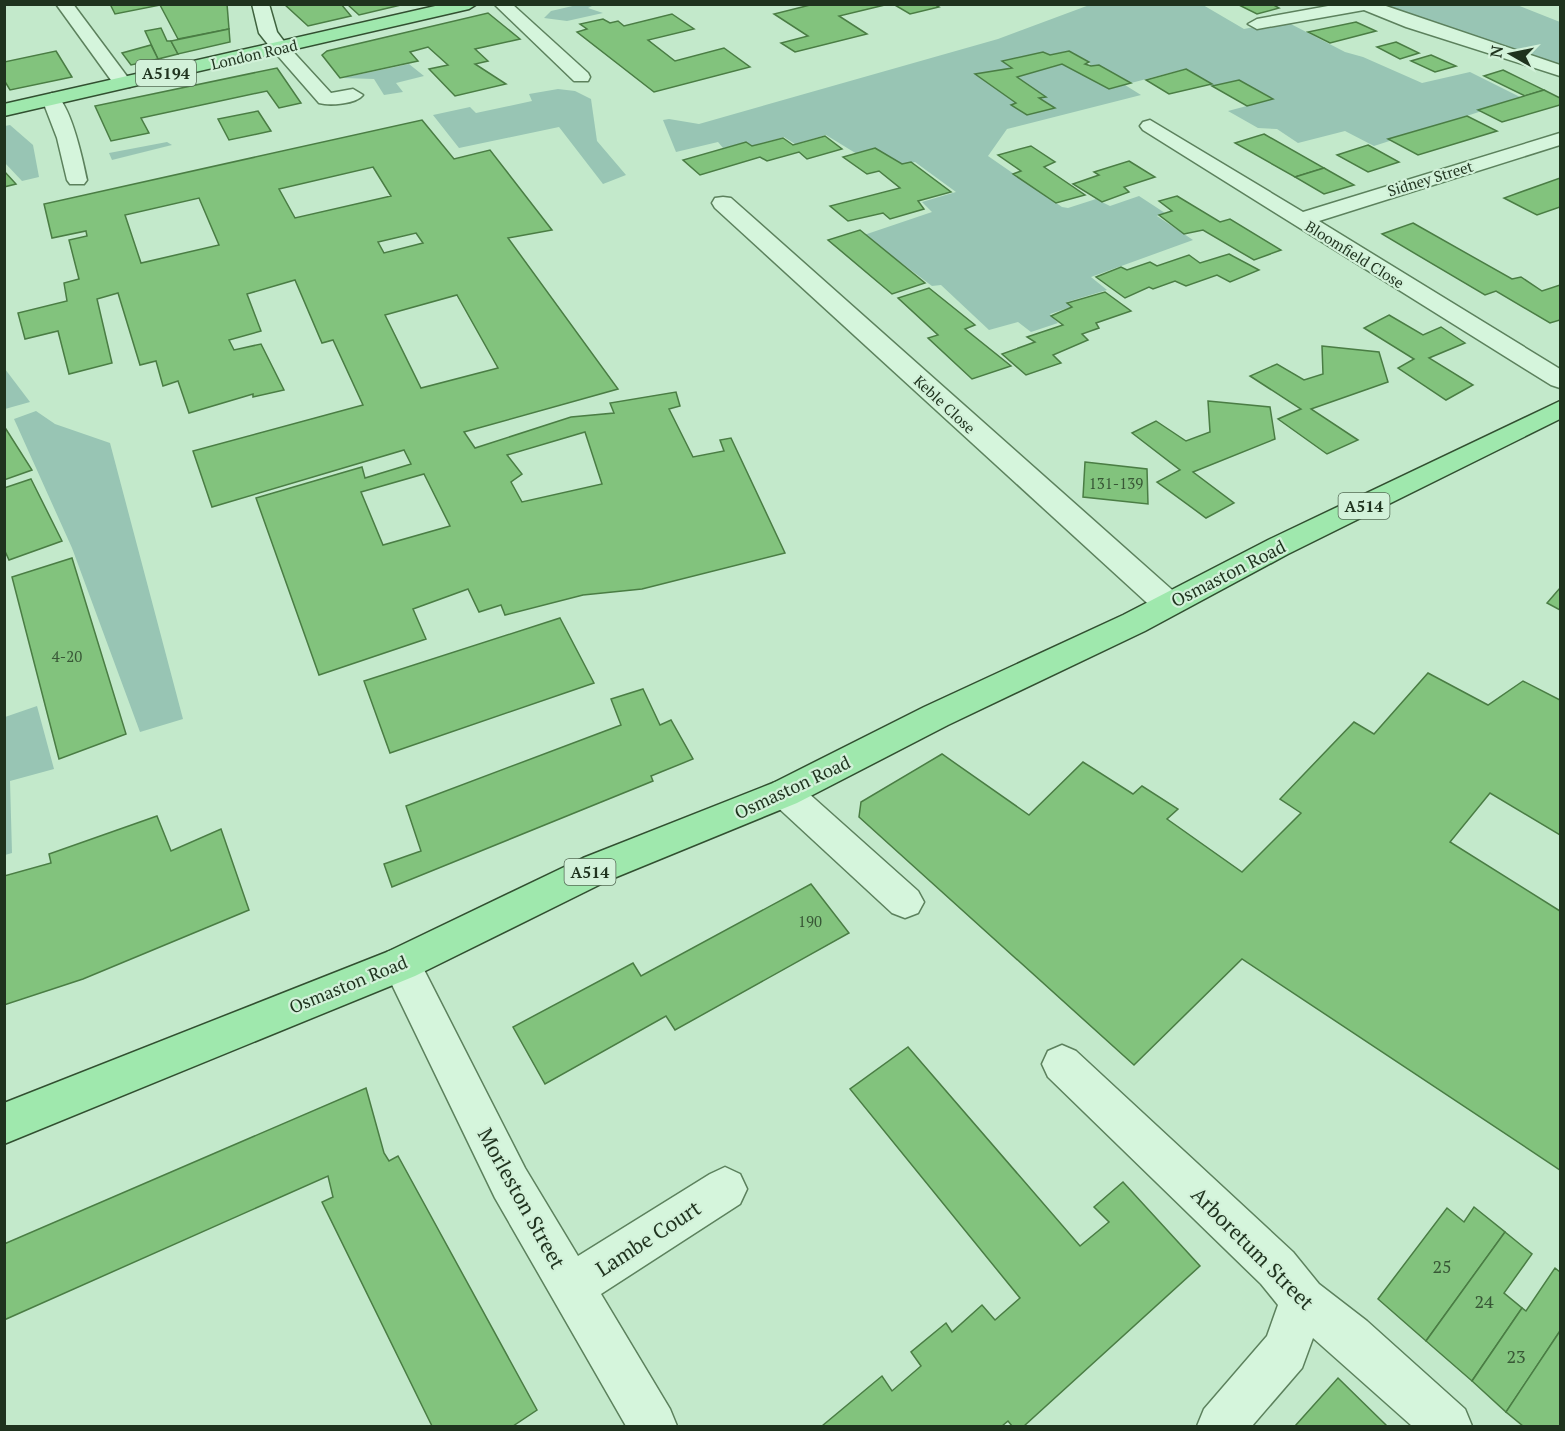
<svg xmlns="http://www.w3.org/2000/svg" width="1565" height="1431" viewBox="0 0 1565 1431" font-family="'PT Serif',serif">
<rect width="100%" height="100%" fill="#c3e9cb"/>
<g fill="#98c5b4">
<path d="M1092,4L1203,5L1244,29L1285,21L1345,52L1363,57L1422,83L1470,72L1522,98L1374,146L1345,131L1298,143L1277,129L1258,128L1228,111L1273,99L1239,80L1212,86L1185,69L1131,83L1099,65L1091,66L1089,62L1069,51L1050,55L1043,52L1003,61L1012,68L975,74L1016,103L1011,105L1027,115L1055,108L1039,98L1045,96L1017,77L1062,64L1109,89L1125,85L1141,95L1007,129L988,156L1062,207L1068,208L1096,199L1110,206L1139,196L1165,213L1157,216L1193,240L1091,277L1107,290L1067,302L1071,307L1050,314L1058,323L1031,332L1018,322L989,330L941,285L932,286L864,235L932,212L922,202L956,192L915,162L902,165L875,148L857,154L826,135L795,144L784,137L752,146L747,142L723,148L718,142L676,152L663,120L669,119L699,124L998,39Z"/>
<path d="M577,5H594L588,8L603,13L567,21L544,18L551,11Z"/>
<path d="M1377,5H1517L1560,22V66Z"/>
<path d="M409,64L424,76L396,83L403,92L384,95L374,79L342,78Z"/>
<path d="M558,89L575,91L591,99L597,141L626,175L603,184L559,127L459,148L433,115L470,107L476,113L532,101L529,94Z"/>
<path d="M10,125L33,145L39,177L22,181L5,163V126Z"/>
<path d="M167,142L172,145L112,160L109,153Z"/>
<path d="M4,369H5L30,402L5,409Z"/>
<path d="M36,411L55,424L110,443L183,719L140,732L72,548L14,419Z"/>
<path d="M37,706L54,769L10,781L12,853L5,855V717Z"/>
</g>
<g fill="#82c37d" stroke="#4a7d44" stroke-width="1.5" fill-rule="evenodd">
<path d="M110,4H227L229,29L178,39L160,5L115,14Z"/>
<path d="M284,4H341L351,16L308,26Z"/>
<path d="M347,4H405L359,15Z"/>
<path d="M814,4H889L839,16L867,34L795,52L781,43L808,36L774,14Z"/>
<path d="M893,4H934L939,7L910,14Z"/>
<path d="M1237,4H1272L1279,8L1257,14Z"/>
<path d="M488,13L520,39L475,49L488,61L475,64L506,84L455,96L429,69L448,65L428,47L410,52L418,61L340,78L322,55L327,51Z"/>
<path d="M672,14L694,29L648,40L675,61L724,48L750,67L654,92L577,32L587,29L580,24L603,19L610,23L618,21L624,26Z"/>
<path d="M1356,22L1376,31L1330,43L1308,32Z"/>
<path d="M161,28L167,41H171L178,54L158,59L145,31Z"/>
<path d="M229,29L230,42L178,54L171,41Z"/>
<path d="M1396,42L1419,53L1400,59L1377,47Z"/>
<path d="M151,45L158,59L131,65L122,53Z"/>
<path d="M56,51L72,77L10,90L4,80V62Z"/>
<path d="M1069,51L1089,62L1085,64L1091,66L1099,65L1131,83L1109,89L1062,64L1017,77L1046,97L1039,98L1055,108L1027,115L1011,105L1016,103L975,74L1012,68L1002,61L1043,52L1050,55Z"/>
<path d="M1431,55L1456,66L1435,72L1411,61Z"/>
<path d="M277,68L301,103L279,108L267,91L141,118L149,133L111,141L95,106Z"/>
<path d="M1186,69L1212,84L1169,94L1146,80Z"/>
<path d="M1503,70L1544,90L1525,96L1484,76Z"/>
<path d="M1239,80L1273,99L1247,106L1212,86Z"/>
<path d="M1544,90L1560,98V105L1502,122L1478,110Z"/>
<path d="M258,111L271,131L229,140L218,119Z"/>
<path d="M1467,116L1497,131L1418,155L1388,139Z"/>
<path d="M422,120L454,159L490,150L552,230L508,238L618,389L464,432L475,448L571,417L614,413L610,403L676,392L680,406L669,409L693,457L724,451L720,440L731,438L785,553L642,589L583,595L505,615L501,605L479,612L468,589L413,609L426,639L319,675L256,498L362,467L365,478L411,464L404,450L212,507L193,451L363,405L333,340L322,343L295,280L247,294L261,331L229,340L234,350L261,344L284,390L253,397V394L189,413L178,381L163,386L156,361L140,365L118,293L97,299L112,363L69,374L58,331L25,339L18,313L67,301L64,283L79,279L69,240L87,236L86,231L52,238L44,204ZM373,167L391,196L295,218L279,189ZM199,198L219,245L141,263L125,215ZM416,233L423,243L384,253L378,242ZM457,295L498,368L421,388L385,315ZM585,432L602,484L522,502L511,482L522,474L507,455ZM424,474L450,526L383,545L361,492Z"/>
<path d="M1264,134L1324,168L1295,177L1235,143Z"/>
<path d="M825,136L842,149L807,159L799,152L767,161L760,157L700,175L683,160L746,142L752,146L783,138L793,145Z"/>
<path d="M1368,145L1399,162L1368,172L1337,155Z"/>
<path d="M1031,146L1055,162L1044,167L1085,195L1056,203L1013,174L1021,171L998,155Z"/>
<path d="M875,148L902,164L911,162L951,192L918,201L924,209L890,219L883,213L848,221L830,206L900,188L879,171L867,174L843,157Z"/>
<path d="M1129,161L1155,177L1124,187L1129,192L1102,202L1073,184L1099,175L1094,172Z"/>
<path d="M1324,168L1354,185L1324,194L1295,177Z"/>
<path d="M4,171L16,184L4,187Z"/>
<path d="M1560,178V207L1537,215L1504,198Z"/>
<path d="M1177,196L1220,222L1230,219L1281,250L1254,260L1203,230L1184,234L1159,215L1172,211L1159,201Z"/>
<path d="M1413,223L1512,279L1521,277L1542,291L1560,285V320L1550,323L1496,291L1485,295L1382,234Z"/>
<path d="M860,230L925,283L892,294L828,240Z"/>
<path d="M1229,254L1259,270L1230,282L1217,275L1186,286L1175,281L1153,289L1149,287L1125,298L1096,277L1121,267L1127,270L1150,262L1157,266L1189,255L1200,263Z"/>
<path d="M929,288L975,325L965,329L1011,366L972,379L928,338L938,335L898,298Z"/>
<path d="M1105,292L1131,311L1096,323L1099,328L1082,334L1088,340L1053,355L1061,363L1026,375L1002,354L1035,342L1027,337L1063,325L1051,316L1072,307L1067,303Z"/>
<path d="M1389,315L1423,335L1441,327L1465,343L1429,358L1473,385L1446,400L1398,368L1414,359L1364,328Z"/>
<path d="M1322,346L1379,352L1388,382L1311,409L1358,440L1327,454L1278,419L1301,409L1250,376L1277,364L1304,380L1323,374Z"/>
<path d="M1208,401L1270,407L1275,439L1193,472L1234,503L1206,518L1157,482L1180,470L1132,433L1156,421L1186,441L1210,432Z"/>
<path d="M4,426L32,470L4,480Z"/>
<path d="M1085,462L1147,469L1148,504L1083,497Z"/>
<path d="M31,479L62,541L9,560L4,549V488Z"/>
<path d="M72,558L126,734L59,759L12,577Z"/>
<path d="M1560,588V610L1547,603Z"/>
<path d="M560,618L594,683L390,753L364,681Z"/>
<path d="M1428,673L1488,705L1523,681L1560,700V835L1490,793L1450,842L1560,911V1170L1242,959L1134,1065L859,817L861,802L942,754L1029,815L1083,762L1133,794L1142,786L1178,809L1167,819L1242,872L1301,813L1280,799L1354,722L1374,734Z"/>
<path d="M643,689L660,725L671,720L693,759L651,776L653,781L392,887L384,864L421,851L406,806L621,725L611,699Z"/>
<path d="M157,816L171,851L221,829L249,910L83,979L4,1005V876L51,863L49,854Z"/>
<path d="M811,884L849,933L675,1030L666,1016L545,1084L513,1027L633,963L641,976Z"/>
<path d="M908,1047L1080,1246L1109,1222L1094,1207L1123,1182L1200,1266L1024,1426H1012L1008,1421L1002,1426H822L882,1376L892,1391L921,1366L911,1352L946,1323L952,1332L982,1305L995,1320L1020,1298L850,1089Z"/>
<path d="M366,1088L384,1153L389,1161L398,1156L537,1410L513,1426H432L322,1202L333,1197L328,1176L4,1320V1244Z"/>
<path d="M1474,1207L1505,1232L1426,1341L1378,1299L1447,1208L1464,1222Z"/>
<path d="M1505,1232L1532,1254L1504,1293L1522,1308L1472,1381L1426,1341Z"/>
<path d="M1555,1268L1560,1272V1331L1506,1412L1472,1381L1522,1308L1526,1311Z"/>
<path d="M1560,1331V1426H1523L1506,1412Z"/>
<path d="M1338,1378L1387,1426H1295Z"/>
</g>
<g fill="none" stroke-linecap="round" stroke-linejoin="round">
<defs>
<g id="minor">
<path d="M56,4H73L132,83L130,87H116Z"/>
<path d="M494,4H512L588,73L590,77L588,81H574Z"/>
<path d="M1339,4H1380L1560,65V76L1406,27L1364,10L1257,29L1248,24L1257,19Z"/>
<path d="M280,43L286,44L331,93L353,89L363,95C356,104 330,106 319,103L271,48Z"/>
<path d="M52,93C70,98 83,161 87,180L84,184H70L67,180L57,138L42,99Z"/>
<path d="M1150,120L1303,212L1560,133V145L1319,221L1560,369V388L1551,385L1143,130L1140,126L1143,122Z"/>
<path d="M723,197L731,198L1179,596L1183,604L1179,612L1168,615L1157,612L715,208L712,203L715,198Z"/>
<path d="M785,779L797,783L918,891L924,902L918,913L905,918L892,913L773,803L768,793L773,783Z"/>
<path d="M401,947L415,952L525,1168L578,1256L710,1174L725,1167L740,1174L747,1189L740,1204L601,1294L670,1409L677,1426H626L495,1198L382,964L387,952Z"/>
<path d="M1062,1045L1076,1051L1293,1252L1319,1284L1367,1321L1465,1409L1472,1426H1412L1313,1338L1302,1368L1252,1426H1197L1204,1409L1267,1336L1278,1305L1261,1284L1048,1077L1042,1064L1048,1051Z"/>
</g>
<path id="secondary" d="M252,4H269L277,32L289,48L286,52H274L259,33Z"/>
<g id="primary">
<path d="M444,4H477L469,9L4,116V104Z"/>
<path d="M1560,401V419L1288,554L1145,631L948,725L797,803L609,880L415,976L4,1144V1103L387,952L583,858L773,783L924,707L1123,615L1268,540Z"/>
</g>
</defs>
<use href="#minor" stroke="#5c815d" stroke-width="3"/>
<use href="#secondary" stroke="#3f633f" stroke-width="3"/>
<use href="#primary" stroke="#314f30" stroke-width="3"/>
<use href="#minor" fill="#d5f5dc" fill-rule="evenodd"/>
<use href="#secondary" fill="#d5f5dc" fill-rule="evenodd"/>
<use href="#primary" fill="#9fe8ad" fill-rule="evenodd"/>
</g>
<g text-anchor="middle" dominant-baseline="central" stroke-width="4.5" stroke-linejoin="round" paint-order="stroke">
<g font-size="15" fill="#1f331e" stroke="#d2f1d9">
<text transform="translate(254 54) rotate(-13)">London Road</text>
<text transform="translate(1430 178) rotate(-17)">Sidney Street</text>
<text transform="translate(1355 254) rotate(32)">Bloomfield Close</text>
<text transform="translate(945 404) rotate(43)">Keble Close</text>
</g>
<g font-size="15" fill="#385736">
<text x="1116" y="483">131-139</text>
<text x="67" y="656">4-20</text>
<text x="810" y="921">190</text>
</g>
<g fill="#d2f1d9" stroke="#556c56" stroke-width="1.5">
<rect x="136" y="60" width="60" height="26" rx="4.5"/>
<rect x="1338.5" y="493" width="51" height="26" rx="4.5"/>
<rect x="564.5" y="859" width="51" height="26" rx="4.5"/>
</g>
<g font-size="16" font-weight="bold" fill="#1f331e">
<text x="166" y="73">A5194</text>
<text x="1364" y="506">A514</text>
<text x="590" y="872">A514</text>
</g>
<g font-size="18" fill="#1f331e" stroke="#d2f1d9">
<text transform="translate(1228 573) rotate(-27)">Osmaston Road</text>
<text transform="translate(792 787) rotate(-25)">Osmaston Road</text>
<text transform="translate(348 984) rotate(-22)">Osmaston Road</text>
</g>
<g font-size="18" fill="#385736">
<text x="1442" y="1266">25</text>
<text x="1484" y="1301">24</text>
<text x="1516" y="1356">23</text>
</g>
<g font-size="21" fill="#1f331e" stroke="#d2f1d9">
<text transform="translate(522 1198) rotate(61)">Morleston Street</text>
<text transform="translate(648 1238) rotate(-33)">Lambe Court</text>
<text transform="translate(1253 1248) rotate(45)">Arboretum Street</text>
</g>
</g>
<rect width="1565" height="1431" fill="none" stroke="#1f331e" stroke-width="12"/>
<g transform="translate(1511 54) rotate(279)" stroke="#d2f1d9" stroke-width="4.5" paint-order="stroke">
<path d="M0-4.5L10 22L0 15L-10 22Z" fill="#1f331e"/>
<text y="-9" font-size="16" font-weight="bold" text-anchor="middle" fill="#1f331e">N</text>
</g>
</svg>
